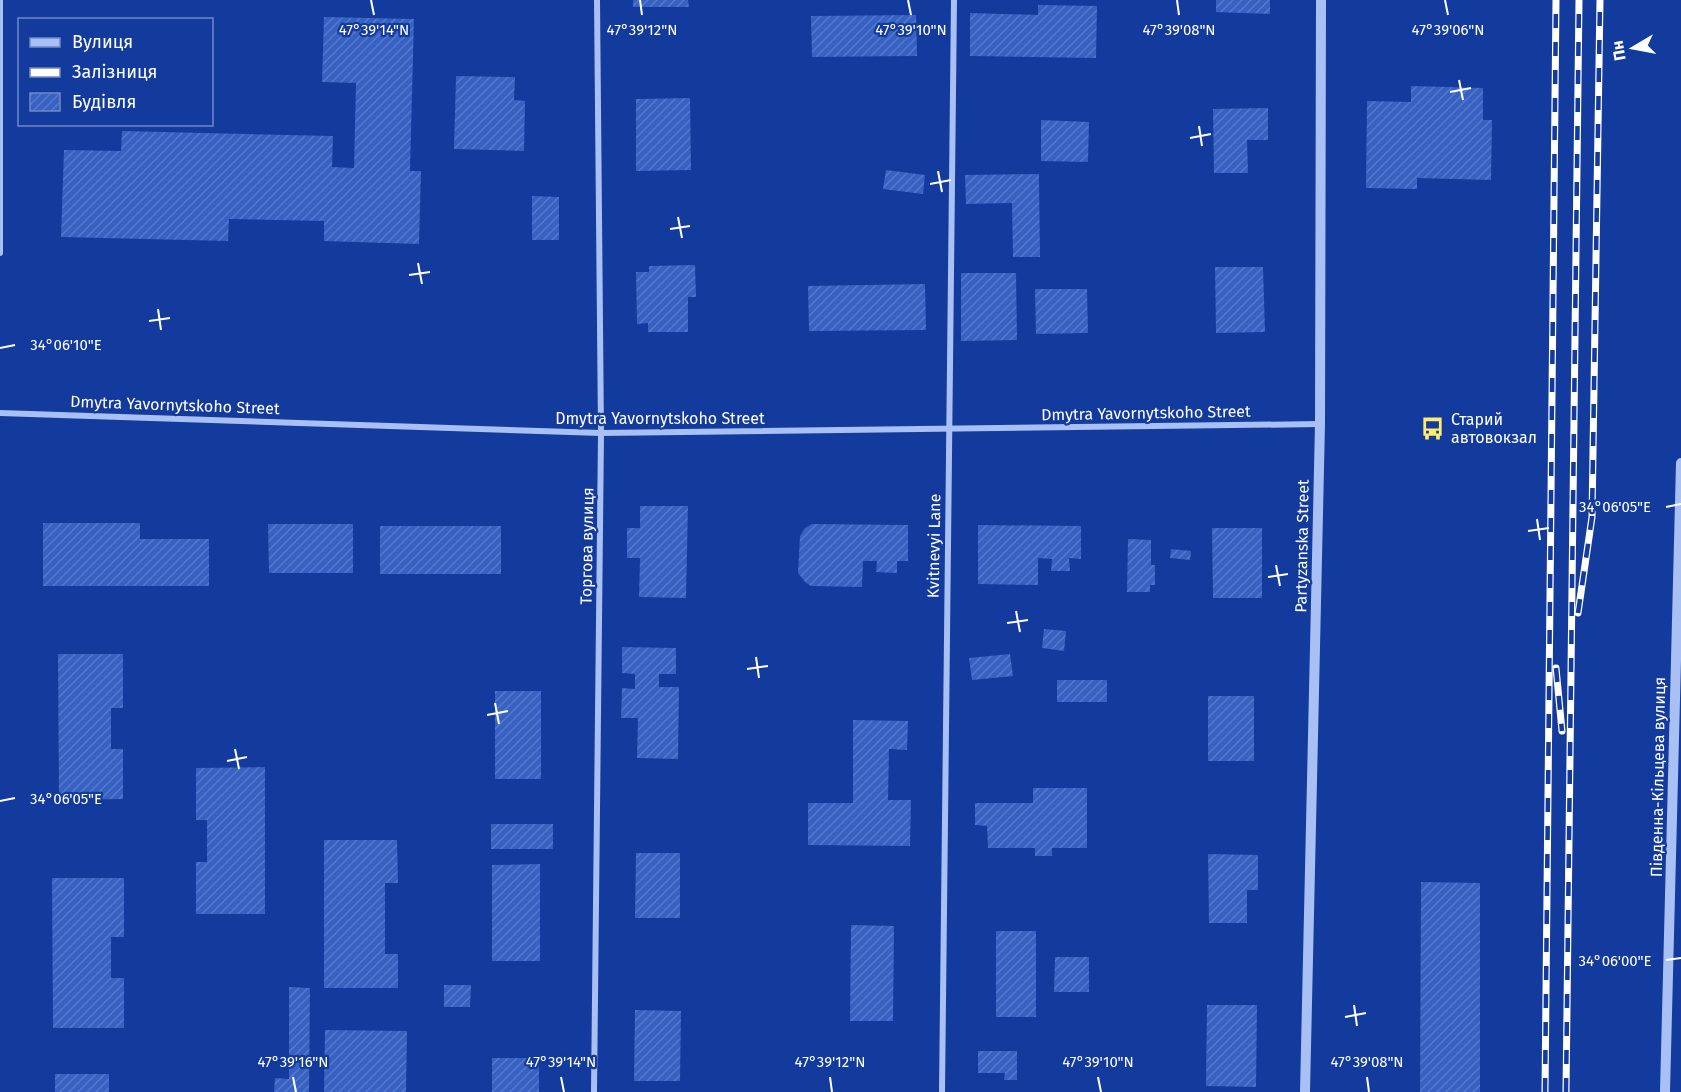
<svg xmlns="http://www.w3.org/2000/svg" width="1681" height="1092" viewBox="0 0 1681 1092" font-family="'Fira Sans',sans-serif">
<defs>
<pattern id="building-hatch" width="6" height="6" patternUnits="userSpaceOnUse" patternTransform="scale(1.5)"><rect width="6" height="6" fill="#3761c2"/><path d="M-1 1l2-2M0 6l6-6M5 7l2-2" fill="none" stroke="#5579cb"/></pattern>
</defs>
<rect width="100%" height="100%" fill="#133a9d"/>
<g fill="url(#building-hatch)">
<path d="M633,0H688L689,7H633Z"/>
<path d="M1216,0H1270V14L1216,12Z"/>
<path d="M1038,5L1097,6L1096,58L970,56V13L1038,15Z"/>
<path d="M916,15L917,56L812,57L811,16Z"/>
<path d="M324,17L414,19L410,171H421L419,244L324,241V221L229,219L228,241L61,237L64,150L121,151L122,131L333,136L332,167L354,168L356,83L322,82Z"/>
<path d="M456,76L515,77L514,100L525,101L524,151L454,149Z"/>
<path d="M1411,86L1483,88V120H1492L1491,180L1417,178V189L1366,188L1367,101L1411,102Z"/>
<path d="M690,98L691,170L636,171V99Z"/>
<path d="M1268,108V140H1247L1248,173H1214L1213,109Z"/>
<path d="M1041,120L1089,122L1088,162L1041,161Z"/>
<path d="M886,170L925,175L923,194L883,189Z"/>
<path d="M1039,174L1040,257H1013L1012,203L966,204L965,175Z"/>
<path d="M532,196L559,197V240H532Z"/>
<path d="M695,265L696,297H688V332H648V323L637,324L636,272H649V266Z"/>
<path d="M1215,267H1263L1265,332L1216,333Z"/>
<path d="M961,273H1016L1017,340L961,341Z"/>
<path d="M925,284L926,330L809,331L808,286Z"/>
<path d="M1035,289H1087L1088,333L1036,334Z"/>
<path d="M640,506H688L686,598L639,597L640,558H627V528H640Z"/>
<path d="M43,523H140V539H209V586H43Z"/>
<path d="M268,524H353V573H269Z"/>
<path d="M812,524L908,525V561H897V573L876,572L877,561H863L862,587L811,586L805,582L798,573L800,536L805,528Z"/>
<path d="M978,525L1081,526V559L1069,558L1070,571H1051L1052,559L1038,558V585L978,584Z"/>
<rect x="380" y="526" width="121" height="48"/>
<path d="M1212,528H1262V598H1213Z"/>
<path d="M1128,539L1151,540V565H1155V585H1150V592H1127Z"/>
<path d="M1171,549L1191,551L1190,560L1170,558Z"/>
<path d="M1044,629L1066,631L1064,651L1042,648Z"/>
<path d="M622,647L676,648V674H659V687H679L678,759L637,758L638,718H621L622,688L635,689V674L622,673Z"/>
<path d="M58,654H123V708H111V749H123V799L59,800Z"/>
<path d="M1010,654L1013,676L972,680L969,658Z"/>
<rect x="1057" y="680" width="50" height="22"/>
<rect x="495" y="691" width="46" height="88"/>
<rect x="1208" y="696" width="46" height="65"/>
<path d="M853,720L908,721L907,750L889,749L888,800H911L910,846L808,845V803H853Z"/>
<path d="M265,767V914H196V862H207V820H196V768Z"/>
<path d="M1033,788H1087V848H1052V856H1035V848H988L987,826L975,825V803H1033Z"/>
<rect x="491" y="824" width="62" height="25"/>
<path d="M324,840H397L398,883H385V954H398V988H324Z"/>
<path d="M636,853H680V918H635Z"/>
<path d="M1208,854L1258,855V890H1247V923H1209Z"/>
<path d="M540,864V961H492V865Z"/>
<path d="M52,878H124V937H111V978H124V1028H53Z"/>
<path d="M1421,882L1480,883V1092H1420Z"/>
<path d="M851,925L894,926L893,1021H850Z"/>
<rect x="996" y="931" width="40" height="86"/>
<path d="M1055,957H1089V992H1054Z"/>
<path d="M444,985H471L470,1007H444Z"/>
<path d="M289,987L310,988L309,1092H274L275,1078L289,1079Z"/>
<path d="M1207,1005H1257L1256,1087L1206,1086Z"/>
<path d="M635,1010L681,1011L680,1081H634Z"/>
<path d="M325,1030L407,1031L406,1092H324Z"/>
<path d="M978,1051H1017V1080H1004L1005,1073H978Z"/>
<rect x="492" y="1058" width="47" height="34"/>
<rect x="55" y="1074" width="54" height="18"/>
</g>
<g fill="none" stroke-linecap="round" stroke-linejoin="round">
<g stroke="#a9c0f4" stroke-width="6">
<path d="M0,253V0"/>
<path d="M0,413L601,433L1320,424"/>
<path d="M594,1092L601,433L597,0"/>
<path d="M942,1092L954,0"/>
</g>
<g stroke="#a9c0f4" stroke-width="10">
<path d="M1305,1092L1320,424L1321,0"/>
<path d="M1665,1092L1681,463"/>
</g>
<defs>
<g id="rail">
<path d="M1578,613L1592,517L1600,0"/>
<path d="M1556,668L1562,731"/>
<path d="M1545,1092L1556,0"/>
<path d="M1566,1092L1579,0"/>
</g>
</defs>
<use href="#rail" stroke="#fff" stroke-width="7"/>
<use href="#rail" stroke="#133a9d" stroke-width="4.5" stroke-dasharray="14" stroke-linecap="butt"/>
</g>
<path fill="none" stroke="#fff" stroke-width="2" d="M371,0L374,15M640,0L642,15M908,0L911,15M1177,0L1179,15M1445,0L1448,15M1459,80L1463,100M1450,92L1471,88M1199,126L1202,146M1190,138L1211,134M938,171L942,192M930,184L951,180M678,217L682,238M670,229L690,226M418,263L422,284M409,275L430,272M158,309L161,330M149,321L170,318M0,348L15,345M1666,507L1681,504M1537,519L1540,540M1528,531L1549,528M1276,565L1280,586M1268,577L1288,574M1016,611L1020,632M1007,623L1028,620M756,657L759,678M747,669L768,666M495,703L499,724M487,715L508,711M235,749L239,769M227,761L247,757M0,801L15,798M1666,960L1681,958M1354,1005L1357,1026M1345,1017L1366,1013M293,1077L296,1092M561,1077L564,1092M830,1077L832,1092M1098,1077L1101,1092M1367,1077L1369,1092"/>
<defs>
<symbol id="bus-bare" viewBox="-9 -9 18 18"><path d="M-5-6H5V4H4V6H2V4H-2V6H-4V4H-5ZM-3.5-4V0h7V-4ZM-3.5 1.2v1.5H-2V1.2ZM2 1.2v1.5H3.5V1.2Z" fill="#ffeb6c" stroke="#133a9d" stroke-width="2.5" paint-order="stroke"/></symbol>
</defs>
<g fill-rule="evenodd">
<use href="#bus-bare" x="1416" y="412" width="33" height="33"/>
</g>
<g text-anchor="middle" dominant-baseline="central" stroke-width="4.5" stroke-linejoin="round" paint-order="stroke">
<g font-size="16" fill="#fff" stroke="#133a9d">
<text transform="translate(175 405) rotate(2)">Dmytra Yavornytskoho Street</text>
<text transform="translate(1146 413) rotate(-1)">Dmytra Yavornytskoho Street</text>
<text x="660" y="418">Dmytra Yavornytskoho Street</text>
<text transform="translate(587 546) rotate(-89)">Торгова вулиця</text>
<text transform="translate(934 546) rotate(-89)">Kvitnevyi Lane</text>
<text transform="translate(1302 546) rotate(-89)">Partyzanska Street</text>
<text transform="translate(1658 777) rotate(-89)">Південна-Кільцева вулиця</text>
</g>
<g font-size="16" fill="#fff" stroke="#133a9d" text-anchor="start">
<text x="1451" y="419">Старий<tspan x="1451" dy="18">автовокзал</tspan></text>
</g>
</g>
<g font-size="15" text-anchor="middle" fill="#fff" stroke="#133a9d" stroke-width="4.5" stroke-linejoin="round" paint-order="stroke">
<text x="374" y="35">47°39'14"N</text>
<text x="642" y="35">47°39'12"N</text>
<text x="911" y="35">47°39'10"N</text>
<text x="1179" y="35">47°39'08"N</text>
<text x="1448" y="35">47°39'06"N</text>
<text x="66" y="350">34°06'10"E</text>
<text x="1615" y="512">34°06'05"E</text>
<text x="66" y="804">34°06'05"E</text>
<text x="1615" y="966">34°06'00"E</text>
<text x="293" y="1067">47°39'16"N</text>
<text x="561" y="1067">47°39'14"N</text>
<text x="830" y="1067">47°39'12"N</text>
<text x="1098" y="1067">47°39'10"N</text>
<text x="1367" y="1067">47°39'08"N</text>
</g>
<rect x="18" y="18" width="195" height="108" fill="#133a9d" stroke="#7189c4" stroke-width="1.5"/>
<rect x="30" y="38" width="30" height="9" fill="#a9c0f4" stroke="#7189c4" stroke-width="1.5"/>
<text x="72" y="48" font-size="18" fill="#ffffff">Вулиця</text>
<rect x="30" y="68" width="30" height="9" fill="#ffffff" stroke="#7189c4" stroke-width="1.5"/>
<text x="72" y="78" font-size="18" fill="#ffffff">Залізниця</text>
<rect x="30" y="93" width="30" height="18" fill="url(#building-hatch)" stroke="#7189c4" stroke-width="1.5"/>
<text x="72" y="108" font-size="18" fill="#ffffff">Будівля</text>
<g transform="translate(1633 48) rotate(260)" stroke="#133a9d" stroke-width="4.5" paint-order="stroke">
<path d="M0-4.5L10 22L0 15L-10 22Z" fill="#ffffff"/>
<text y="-9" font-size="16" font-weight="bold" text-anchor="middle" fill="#ffffff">Пн</text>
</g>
</svg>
